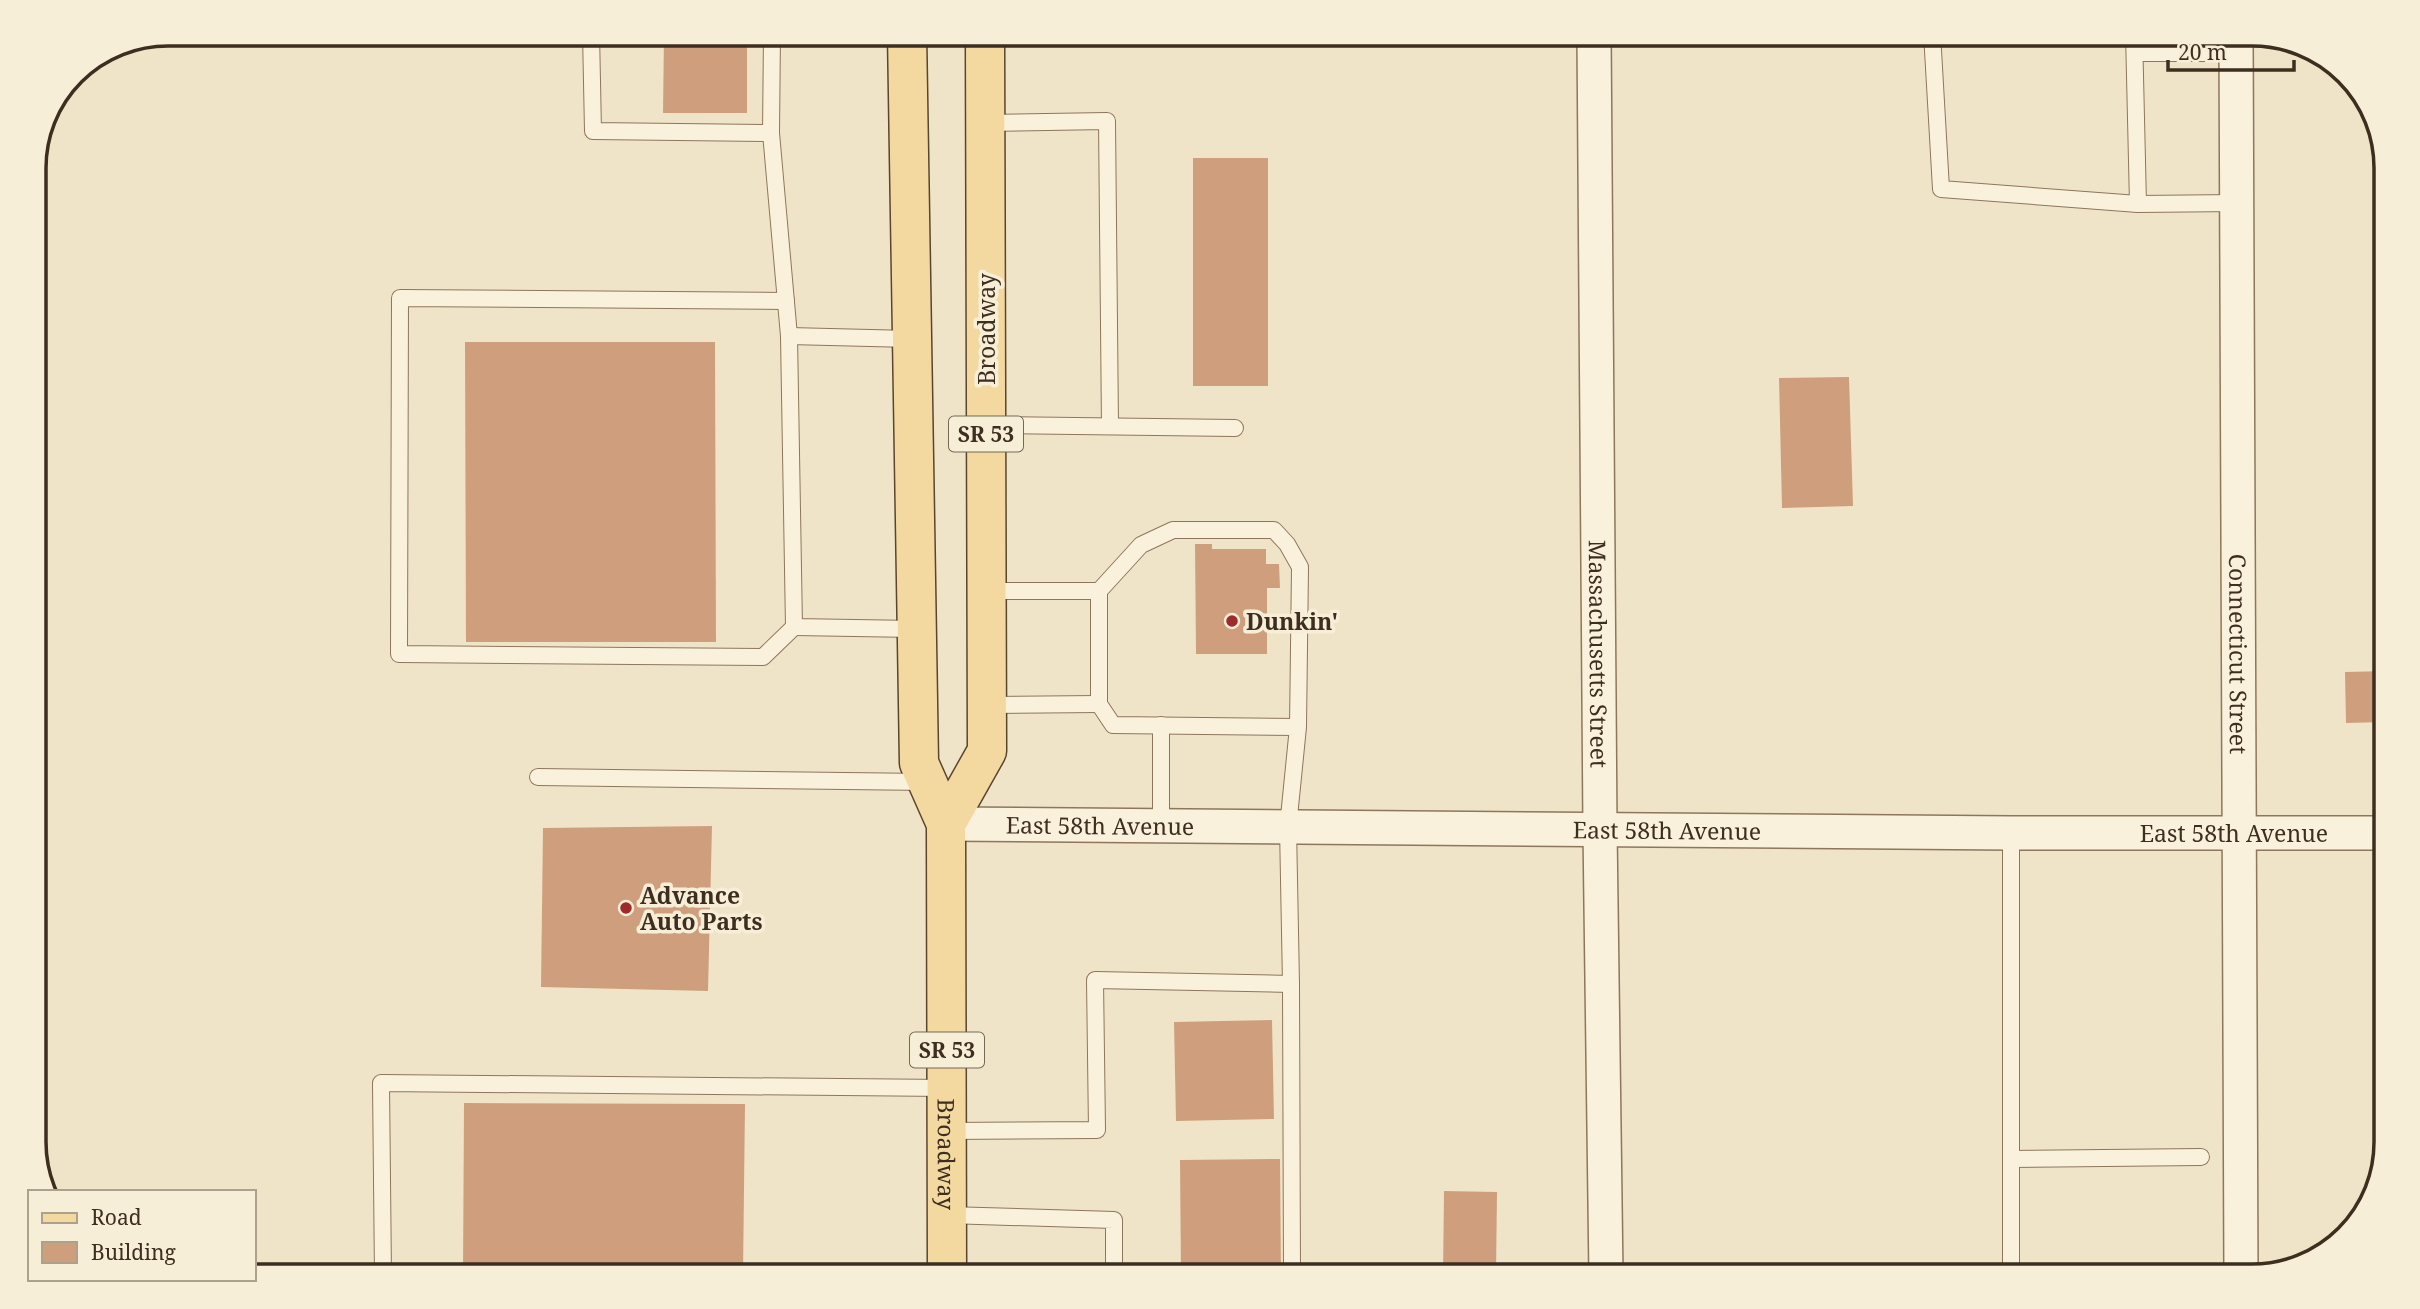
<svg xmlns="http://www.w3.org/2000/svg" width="2420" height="1309" viewBox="0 0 2420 1309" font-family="'Noto Serif',serif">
<rect width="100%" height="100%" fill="#f0e4c8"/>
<g fill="#cf9f7d">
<path d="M664,33H747V113H663Z"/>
<rect x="1193" y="158" width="75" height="228"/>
<path d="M465,342H715L716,642H466Z"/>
<path d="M1849,377L1853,506L1782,508L1779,378Z"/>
<path d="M1195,544H1212V549H1266V564H1279L1280,588H1267V654H1196Z"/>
<path d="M2387,671V722L2346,723L2345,672Z"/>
<path d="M712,826L708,991L541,987L543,828Z"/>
<path d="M1272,1020L1274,1119L1176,1121L1174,1022Z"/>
<path d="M464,1103L745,1104L743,1276H463Z"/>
<path d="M1280,1159L1281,1276H1181L1180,1160Z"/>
<path d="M1444,1191L1497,1192L1496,1276H1443Z"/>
</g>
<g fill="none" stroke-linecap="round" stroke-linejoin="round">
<defs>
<g id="lane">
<path d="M591,33L593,131L771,133"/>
<path d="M772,33L771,133L789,336L794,627L915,629"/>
<path d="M1932,33L1941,189L2138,204L2237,203"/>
<path d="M2134,33L2138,204"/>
<path d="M2135,53H2236"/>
<path d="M985,123L1107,121L1110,426"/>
<path d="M786,301L400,298L399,654L763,657L794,627"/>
<path d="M789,336L911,339"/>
<path d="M986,425L1235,428"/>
<path d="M987,591H1099"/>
<path d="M987,705L1099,704"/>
<path d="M1161,725V826"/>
<path d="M538,777L927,782"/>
<path d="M1291,984L1292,1276"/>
<path d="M947,1131L1097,1130L1095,980L1291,984L1288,827L1298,727L1300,567L1287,544L1274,530H1173L1141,545L1099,591V704L1113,725L1298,727"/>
<path d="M2011,1159L2201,1157"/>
<path d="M947,1215L1114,1220V1276"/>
<path d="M383,1276L381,1083L947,1088"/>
<path d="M2011,1276V833"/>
</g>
<g id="street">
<path id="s1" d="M1594,33L1600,830L1606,1276"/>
<path id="s2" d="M2236,33L2241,1276"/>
<path id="s3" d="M946,824L2011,833H2387"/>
</g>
<g id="primary">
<path id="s4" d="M907,33L919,763L946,824L947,1276"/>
<path d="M946,824L987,751L985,33"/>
</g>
</defs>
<use href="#lane" stroke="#8d765c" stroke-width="18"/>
<use href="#street" stroke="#8d765c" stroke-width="36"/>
<use href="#primary" stroke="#5b4430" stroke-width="41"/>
<use href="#lane" stroke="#faf1dc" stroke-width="16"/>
<use href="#street" stroke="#faf1dc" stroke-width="33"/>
<use href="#primary" stroke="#f3d9a0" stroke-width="38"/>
</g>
<g fill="#9e2a2b" stroke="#f7eed8" stroke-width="2.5">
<circle cx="1232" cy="621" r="7"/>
<circle cx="626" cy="908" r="7"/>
</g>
<g text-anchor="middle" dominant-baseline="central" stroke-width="7" stroke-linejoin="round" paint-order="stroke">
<g fill="#f7eed8" stroke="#756857" stroke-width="2">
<rect x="949" y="416.5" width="74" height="35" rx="5"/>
<rect x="910" y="1032.5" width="74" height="35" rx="5"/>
</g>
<g font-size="21" font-weight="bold" fill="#3d2e20">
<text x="986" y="434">SR 53</text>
<text x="947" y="1050">SR 53</text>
</g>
<g font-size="23" fill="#3d2e20" stroke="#f7eed8">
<text transform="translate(986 329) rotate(-90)">Broadway</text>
<text stroke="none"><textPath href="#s2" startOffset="621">Connecticut Street</textPath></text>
<text stroke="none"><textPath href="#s1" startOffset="621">Massachusetts Street</textPath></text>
<text stroke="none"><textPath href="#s3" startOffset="154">East 58th Avenue</textPath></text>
<text stroke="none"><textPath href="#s3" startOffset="721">East 58th Avenue</textPath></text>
<text stroke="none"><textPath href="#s3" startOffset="1288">East 58th Avenue</textPath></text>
<text stroke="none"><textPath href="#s4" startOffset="1127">Broadway</textPath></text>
</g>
<g font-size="23" font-weight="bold" fill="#3d2e20" stroke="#f7eed8" text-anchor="start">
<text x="1246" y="621">Dunkin'</text>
<text x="640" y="895">Advance<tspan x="640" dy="26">Auto Parts</tspan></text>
</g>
</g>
<path d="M0 0H2420V1309H0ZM168 46H2252A122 122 0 0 1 2374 168V1142A122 122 0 0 1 2252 1264H168A122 122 0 0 1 46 1142V168A122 122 0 0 1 168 46Z" fill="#f7eed8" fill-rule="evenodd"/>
<path fill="none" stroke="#3d2e20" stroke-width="3.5" d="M168 46H2252A122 122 0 0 1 2374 168V1142A122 122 0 0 1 2252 1264H168A122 122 0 0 1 46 1142V168A122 122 0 0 1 168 46Z"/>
<rect x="28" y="1190" width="228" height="91" fill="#f7eed8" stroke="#ada18e" stroke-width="2"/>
<rect x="42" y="1213" width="35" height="10" fill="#f3d9a0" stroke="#ada18e" stroke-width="2"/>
<text x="91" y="1225" font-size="21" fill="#3d2e20">Road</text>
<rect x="42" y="1242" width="35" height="21" fill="#cf9f7d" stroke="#ada18e" stroke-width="2"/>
<text x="91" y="1260" font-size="21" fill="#3d2e20">Building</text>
<path d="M2168 60v10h126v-10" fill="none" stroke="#3d2e20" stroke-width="3.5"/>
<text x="2178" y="60" font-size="21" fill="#3d2e20" stroke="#f7eed8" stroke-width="5" paint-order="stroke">20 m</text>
</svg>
